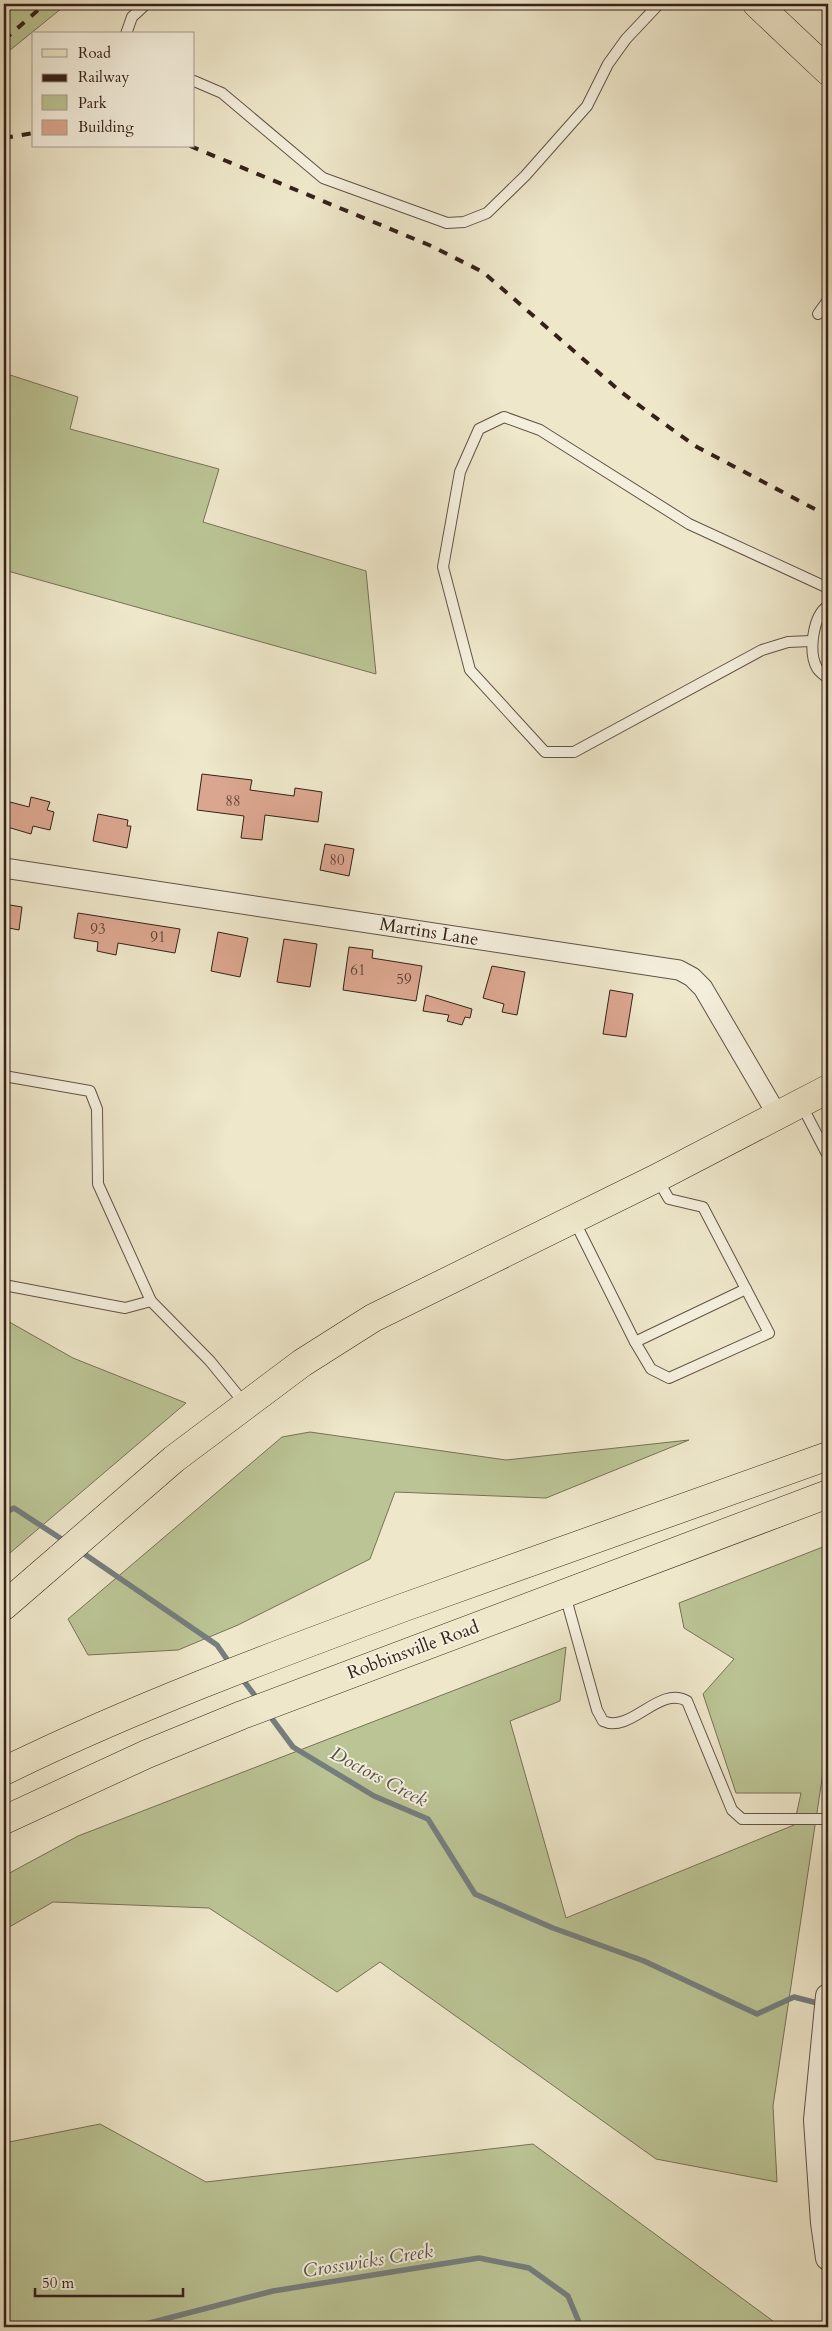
<svg xmlns="http://www.w3.org/2000/svg" width="832" height="2331" viewBox="0 0 832 2331" font-family="Cardo,serif">
<rect width="100%" height="100%" fill="#eee7ca"/>
<filter id="stains"><feTurbulence type="fractalNoise" baseFrequency=".004" numOctaves="4"/><feColorMatrix values="0 0 0 0 .2 0 0 0 0 .09 0 0 0 0 .02 0 0 0 .5 -.17"/></filter>
<radialGradient id="worn" r=".72"><stop offset=".6" stop-color="#630" stop-opacity="0"/><stop offset="1" stop-color="#630" stop-opacity=".3"/></radialGradient>
<g fill="#bbc495" stroke="#787257">
<path d="M4,4H67L4,55Z"/>
<path d="M4,373L78,397L70,429L219,469L203,522L366,571L376,674L4,570Z"/>
<path d="M4,1319L73,1358L186,1403L4,1558Z"/>
<path d="M310,1432L506,1460L689,1440L546,1498L395,1492L370,1559L238,1625L178,1650L88,1655L68,1619L282,1437Z"/>
<path d="M828,1545V1739L773,2106L777,2182L656,2159L380,1962L337,1992L209,1908L53,1902L4,1930V1876L78,1836L566,1647L560,1701L510,1721L566,1918L794,1825L801,1793H736L703,1694L734,1659L684,1628L679,1603Z"/>
<path d="M100,2124L206,2182L533,2144L781,2327H4V2143Z"/>
</g>
<g fill="none" stroke-linecap="round" stroke-linejoin="round">
<g stroke="#757e7e" stroke-width="5.5">
<path d="M4,1513L14,1508L66,1542"/>
<path d="M80,1551L217,1645L231,1665"/>
<path d="M240,1676L259,1701"/>
<path d="M267,1712L293,1747L374,1796L428,1819L475,1894L553,1928L644,1961L757,2014L794,1997L821,2004"/>
<path d="M134,2327L273,2291L479,2258L529,2268L568,2296L581,2327"/>
</g>
</g>
<g fill="#dba68f" stroke="#352119">
<path d="M202,774L252,780L250,790L294,796L295,788L322,792L318,822L265,815L262,840L241,838L244,816L197,810Z"/>
<path d="M31,797L50,802L47,810L54,812L50,830L33,826L31,834L4,826L10,802L29,807Z"/>
<path d="M98,814L128,820L127,826H131L127,848L93,841Z"/>
<path d="M325,844L354,849L349,876L320,870Z"/>
<path d="M4,904L22,907L19,930L4,927Z"/>
<path d="M78,913L180,929L175,953L118,943L116,955L97,951L98,942L74,938Z"/>
<path d="M218,932L248,938L240,977L211,971Z"/>
<path d="M284,939L317,944L310,987L277,982Z"/>
<path d="M349,947L373,950L372,958L422,966L416,1001L343,990Z"/>
<path d="M492,966L525,972L517,1015L502,1012L504,1004L483,998Z"/>
<path d="M610,990L633,994L626,1037L603,1034Z"/>
<path d="M426,995L472,1009L470,1018L465,1017L462,1025L447,1021L449,1015L423,1011Z"/>
</g>
<g fill="none" stroke-linecap="round" stroke-linejoin="round">
<defs>
<g id="service">
<path d="M126,34L132,17L146,4"/>
<path d="M194,81L222,93L323,178L447,223L464,222L487,213L525,176L587,106L608,64L626,39L659,4"/>
<path d="M818,314L828,300"/>
<path d="M828,606C813,615 808,652 817,668C819,672 825,675 828,679"/>
<path d="M811,641L788,642L762,650L574,752H545L470,670L443,567L460,472L479,429L504,417L540,430L689,524L828,588"/>
<path d="M4,1076L90,1091L97,1109L98,1184L151,1301L210,1361L245,1404"/>
<path d="M801,1104L828,1156"/>
<path d="M574,1220L635,1342L746,1289L703,1207L669,1199L658,1180"/>
<path d="M4,1285L125,1308L151,1301"/>
<path d="M635,1342L651,1369L669,1378L769,1333L746,1289"/>
<path d="M565,1595L597,1710L603,1721C631,1734 659,1685 687,1701L732,1810L742,1819H828"/>
</g>
<path id="minor" d="M4,868L679,970L692,977L703,988L778,1116"/>
<path id="tertiary" d="M828,1996L816,2120L823,2223L828,2258"/>
<g id="primary">
<path d="M757,4L828,71"/>
<path d="M4,1606L174,1459L302,1363L373,1318L657,1178L828,1089"/>
</g>
<g id="trunk">
<path d="M4,1771C133,1708 267,1658 402,1608C544,1556 686,1506 828,1456"/>
<path d="M4,1820L147,1754L242,1715L828,1494"/>
</g>
</defs>
<use href="#service" stroke="#635245" stroke-width="12"/>
<use href="#minor" stroke="#635245" stroke-width="21"/>
<use href="#tertiary" stroke="#635245" stroke-width="26"/>
<use href="#primary" stroke="#352119" stroke-width="29"/>
<use href="#trunk" stroke="#352119" stroke-width="29"/>
<use href="#service" stroke="#f4efdd" stroke-width="10"/>
<use href="#minor" stroke="#f4efdd" stroke-width="19"/>
<use href="#tertiary" stroke="#f4efdd" stroke-width="24"/>
<use href="#primary" stroke="#eee7ca" stroke-width="28"/>
<use href="#trunk" stroke="#eee7ca" stroke-width="28"/>
<g stroke="#352119" stroke-width="4" stroke-dasharray="9 9" stroke-linecap="butt">
<path d="M4,40L45,4"/>
<path d="M4,138L34,133"/>
<path d="M190,146L429,245L483,272L621,392L659,420L697,447L828,516"/>
</g>
</g>
<g text-anchor="middle" dominant-baseline="central" stroke-width="4" stroke-linejoin="round" paint-order="stroke">
<g font-size="15" fill="#5e4236">
<text x="233" y="801">88</text>
<text x="337" y="860">80</text>
<text x="98" y="929">93</text>
<text x="158" y="937">91</text>
<text x="358" y="970">61</text>
<text x="404" y="979">59</text>
</g>
<g font-size="18" fill="#352119" stroke="#f4efdd">
<text transform="translate(429 932) rotate(9)">Martins Lane</text>
<text transform="translate(413 1650) rotate(-20)">Robbinsville Road</text>
</g>
<g font-size="19" font-style="italic" fill="#55504c" stroke="#f4efdd">
<text transform="translate(379 1777) rotate(28)">Doctors Creek</text>
<text transform="translate(368 2261) rotate(-9)">Crosswicks Creek</text>
</g>
</g>
<rect width="832" height="2331" fill="none" stroke="#eee7ca" stroke-width="20"/>
<rect x="5" y="5" width="822" height="2321" fill="none" stroke="#352119" stroke-width="2.5"/>
<rect x="10" y="10" width="812" height="2311" fill="none" stroke="#352119"/>
<rect x="32" y="32" width="162" height="115" fill="#f4efdd" stroke="#a89d8f"/>
<rect x="42" y="49" width="25" height="8" fill="#eee7ca" stroke="#a89d8f"/>
<text x="78" y="58" font-size="15" fill="#352119">Road</text>
<rect x="42" y="74" width="25" height="8" fill="#352119" stroke="#a89d8f"/>
<text x="78" y="82" font-size="15" fill="#352119">Railway</text>
<rect x="42" y="95" width="25" height="15" fill="#bbc495" stroke="#a89d8f"/>
<text x="78" y="108" font-size="15" fill="#352119">Park</text>
<rect x="42" y="120" width="25" height="15" fill="#dba68f" stroke="#a89d8f"/>
<text x="78" y="132" font-size="15" fill="#352119">Building</text>
<path d="M35 2288v8h148v-8" fill="none" stroke="#352119" stroke-width="2.5"/>
<text x="42" y="2288" font-size="15" fill="#352119" stroke="#f4efdd" stroke-width="4" paint-order="stroke">50 m</text>
<rect width="100%" height="100%" filter="url(#stains)"/>
<rect width="100%" height="100%" fill="url(#worn)"/>
</svg>
